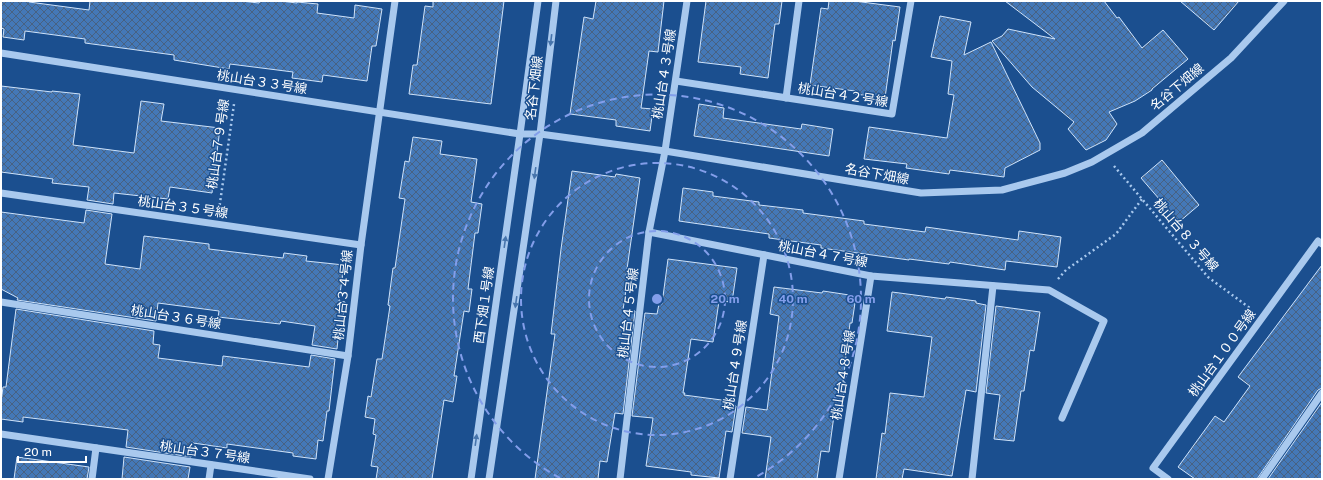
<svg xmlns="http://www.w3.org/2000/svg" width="1323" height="480" viewBox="0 0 1323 480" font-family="'Public Sans','Noto Sans JP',sans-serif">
<defs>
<pattern id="building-cross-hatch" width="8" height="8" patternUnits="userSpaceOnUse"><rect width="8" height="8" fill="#4478b7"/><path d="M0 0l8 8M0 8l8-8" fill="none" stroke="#486282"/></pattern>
</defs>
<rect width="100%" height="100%" fill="#1b4f8f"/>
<g fill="url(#building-cross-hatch)" stroke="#cfe3fa">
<path d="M1,1H29V2L89,10L90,1H241L259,3L260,1H280L297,3V2L318,4L317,13L354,18L355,5L382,9L376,46H372L367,81L323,75L322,82L292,78L293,72L230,64L229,69L174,60V55L85,43V39L25,31L24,40L3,37L4,29L1,28Z"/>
<path d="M433,1H504L491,104L409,94L413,65H417L425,6L433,7Z"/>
<path d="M596,1H664L658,52L649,51L641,108L653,109L650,131L616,126V120L570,114L584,17L593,19Z"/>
<path d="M706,1H782L779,24H775L768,78L740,74L741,67L698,62Z"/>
<path d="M829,1H854L900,7L895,41L893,40L885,98L855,94V91L810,85L821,8L828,9Z"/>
<path d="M1005,1H1104L1117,18L1119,17L1142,48L1163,30L1188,59L1152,89V90L1135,101L1109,112L1117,124L1106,140L1086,150L1068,129L1074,122L1032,87L992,41L1002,36L1008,29L1055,39Z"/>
<path d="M1180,1H1239L1214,30Z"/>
<path d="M940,16L971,22L964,55L991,42L1040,143V150L1005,168L1004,177L950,170L949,174L906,168L907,164L864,159L869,127L947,138L954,95L948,94L952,61L931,57Z"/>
<path d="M1,86L52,92V91L80,94L73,145L134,153L141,101L164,104L161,121L220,128L212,193L170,187L168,199L114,193L113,204L87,200L89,187L52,183L53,179L1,172Z"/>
<path d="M699,104L724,108L723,118L801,129L802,124L833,129L829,156L694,136Z"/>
<path d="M413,137L442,141L440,154L477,159L471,202L482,204L478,233H475L468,289H472L469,312L464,311L454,376H457L453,402L444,400L432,479H376L378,467L371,466L376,435L373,434L375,419L365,417L368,396L371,397L377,359H382L390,306L388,305L393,268H395L405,199L399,198L405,161L409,162Z"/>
<path d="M1162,160L1199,205L1179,222L1141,178Z"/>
<path d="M572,171L615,177L616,174L640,178L626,276H628L623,310L635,311L623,414L615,413L607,462L600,461L598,479H535L555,334H551L561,249Z"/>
<path d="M683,188L713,192V196L759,202V205L803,210V213L864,221V224L925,232L926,227L1018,240L1019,231L1061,237L1057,267L1006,261L1005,270L950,262L949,264L909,259V260L821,248V245L769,238V234L679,221Z"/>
<path d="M86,210L112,214L105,264L140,269L144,236L209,244V249L283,258L284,253L307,256L306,261L344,265L339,301L345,302L340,339H338L337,349L312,345L315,326L281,321L280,324L218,317L219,311L158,303L156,321L17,300L18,298L1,289V212L84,223Z"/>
<path d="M668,259L737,268L732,302L719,301L713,342L691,339L683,393H685L684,395L729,401V405L736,406L732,432L726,431L719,478L691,475V472L646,466L653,418L632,416L645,313L657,314L659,304H662Z"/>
<path d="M1322,265V388L1318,390L1257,479H1195L1178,467L1215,416L1224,422L1250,386L1238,377Z"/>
<path d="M774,287L822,293L823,291L856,296L852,323H850L843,382H845L842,409L835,408L829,452L821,451L817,479H765L771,437L742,433L746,407L767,410L779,316L770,314Z"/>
<path d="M892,292L945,299L946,297L976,301V303L986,305L976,392L966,390L952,476L904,469L902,479H876L882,433L885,434L890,393L924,397L932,337L887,331Z"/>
<path d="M996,306L1040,312L1034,351L1030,350L1024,391H1021L1014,441L994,439L1000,395L986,393Z"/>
<path d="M16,309L154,331L153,344L160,345L158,358L222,366L223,356L309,367L311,355L335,359L329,411H327L323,441L318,440L316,459L293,456V453L227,444V448L193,443L191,457L126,447L128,430L23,417V422L1,419V402L3,387H6Z"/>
<path d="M1322,402V479H1268Z"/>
<path d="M17,457L89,467L87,479H14Z"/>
<path d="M124,457L190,467L188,479H122Z"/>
</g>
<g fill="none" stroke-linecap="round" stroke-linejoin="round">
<g stroke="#a9c9ee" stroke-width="2.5" stroke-dasharray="2 3" stroke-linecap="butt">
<path d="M1114,166L1208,277L1251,309"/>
<path d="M219,210L234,104"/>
<path d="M1058,279L1066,270L1116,234L1142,199"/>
</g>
<g stroke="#a9c9ee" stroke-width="7">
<path d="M1,53L520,134H540L665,151L921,193L1002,190L1065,173L1092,162L1142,133L1231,58L1284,1"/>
<path d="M676,81L892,114L911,1"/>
<path d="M786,98L799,1"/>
<path d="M1,193L361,245"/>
<path d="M649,232L871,276L1049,290L1104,321L1062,418"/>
<path d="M1,302L348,356"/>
<path d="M1,434L310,479"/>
<path d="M92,479L96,448"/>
<path d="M209,479L211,465"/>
<path d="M328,479L348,356L361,245L395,1"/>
<path d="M471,479L520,134L538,1"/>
<path d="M489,479L540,134L556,1"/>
<path d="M620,479L649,232L665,151L687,1"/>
<path d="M730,479L764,255"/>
<path d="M839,479L871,276"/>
<path d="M972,479L993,286"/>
<path d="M1168,479L1153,468L1318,241L1322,244"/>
<path d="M1262,479L1322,393"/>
</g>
</g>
<defs><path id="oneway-solid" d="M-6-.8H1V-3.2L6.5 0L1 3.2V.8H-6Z"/></defs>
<g fill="#4674ac">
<use href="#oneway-solid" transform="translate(551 40) rotate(97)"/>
<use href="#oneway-solid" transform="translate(535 173) rotate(98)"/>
<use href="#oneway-solid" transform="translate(505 242) rotate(-82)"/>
<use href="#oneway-solid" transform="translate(516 302) rotate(98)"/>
<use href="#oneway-solid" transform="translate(476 440) rotate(-82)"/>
</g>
<g fill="none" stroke="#839eea" stroke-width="2" stroke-dasharray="7 5">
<circle cx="657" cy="299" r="68"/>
<circle cx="657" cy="299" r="136"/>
<path d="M560 478A204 204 0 1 1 754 478"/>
</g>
<g text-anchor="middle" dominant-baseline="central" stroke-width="3" stroke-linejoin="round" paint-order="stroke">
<g font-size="13" fill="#fff" stroke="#1b4f8f">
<text transform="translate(664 74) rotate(-81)">桃山台４３号線</text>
<text transform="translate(262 82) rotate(9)">桃山台３３号線</text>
<text transform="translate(1177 87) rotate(-40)">名谷下畑線</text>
<text transform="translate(534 88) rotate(-83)">名谷下畑線</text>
<text transform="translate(843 95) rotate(9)">桃山台４２号線</text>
<text transform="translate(218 144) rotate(-82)">桃山台７９号線</text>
<text transform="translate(877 174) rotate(10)">名谷下畑線</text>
<text transform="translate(183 207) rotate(8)">桃山台３５号線</text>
<text transform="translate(1186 235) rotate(49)">桃山台８３号線</text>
<text transform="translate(823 254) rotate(11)">桃山台４７号線</text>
<text transform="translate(343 295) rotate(-84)">桃山台３４号線</text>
<text transform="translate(484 305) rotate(-82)">西下畑１号線</text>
<text transform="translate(628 313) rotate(-83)">桃山台４５号線</text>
<text transform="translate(176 317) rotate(9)">桃山台３６号線</text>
<text transform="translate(1222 353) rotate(-54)">桃山台１００号線</text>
<text transform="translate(735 365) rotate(-81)">桃山台４９号線</text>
<text transform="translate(843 375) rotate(-81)">桃山台４８号線</text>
<text transform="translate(205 452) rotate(8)">桃山台３７号線</text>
</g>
</g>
<circle cx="657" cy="299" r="6" fill="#839eea" stroke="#1b4f8f" stroke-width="2"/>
<g font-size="12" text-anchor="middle" font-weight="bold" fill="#839eea" stroke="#1b4f8f" stroke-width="3" stroke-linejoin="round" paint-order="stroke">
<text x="725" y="303">20 m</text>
<text x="793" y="303">40 m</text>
<text x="861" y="303">60 m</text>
</g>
<rect width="1323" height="480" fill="none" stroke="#ffffff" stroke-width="4"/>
<path d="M18 456v6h68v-6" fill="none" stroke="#ffffff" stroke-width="2"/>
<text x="24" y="456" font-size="12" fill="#ffffff" stroke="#1b4f8f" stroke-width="3" paint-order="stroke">20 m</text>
</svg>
